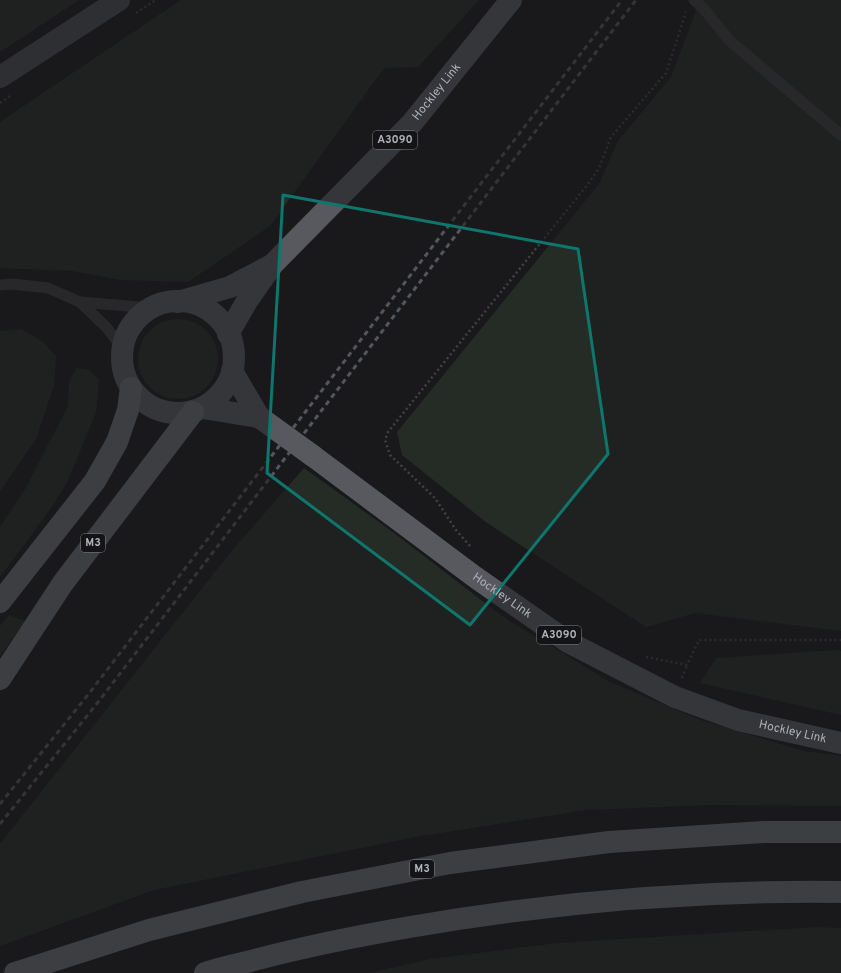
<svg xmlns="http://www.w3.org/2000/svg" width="841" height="973" viewBox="0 0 841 973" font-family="Overpass,sans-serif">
<rect width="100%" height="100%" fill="#19191b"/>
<g fill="#252c26">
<path d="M0,0H79L0,52Z"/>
<path d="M181,0H479L418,67L384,68L270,226L188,282L121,280L72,271L0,268V122Z"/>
<path d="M694,0H841V631L695,613L646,627L487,523L402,455L397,432L599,184L618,141L671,77L696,11Z"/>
<circle cx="178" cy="359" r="40"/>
<path d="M21,329L42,341L56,356L54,385L36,439L0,491V331Z"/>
<path d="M76,368L89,370L99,380L96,412L67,483L46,515L0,577V527L27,486L68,406L69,382Z"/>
<path d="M304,468L394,533L502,616L610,682L703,721L804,751L841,756V806L710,805L586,810L415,837L154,890L0,946V844L230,553Z"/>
<path d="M9,615L25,621L0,656V626Z"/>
<path d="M836,650L841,651V715L700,683L716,658Z"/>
<path d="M817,927L841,928V973H369L431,959L558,943Z"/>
</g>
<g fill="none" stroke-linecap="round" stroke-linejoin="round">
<g stroke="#404246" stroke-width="2.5" stroke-dasharray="2 3" stroke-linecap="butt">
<path d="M136,13L156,0"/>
<path d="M0,103L10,96"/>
<path d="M470,546L456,530L435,498L390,455L385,440L388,432L588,184L599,168L611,137L666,73L686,12"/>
<path d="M646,657L687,665L699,640H841"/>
<path d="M682,678L687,665"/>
</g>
<g stroke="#3a3b3f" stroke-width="11">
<path d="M694,0L704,9L729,40L841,135"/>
<path d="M0,285L12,284L48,288L80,302L151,308"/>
<path d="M80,302L107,328L122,348"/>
</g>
<path stroke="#484b4f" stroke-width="22" d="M0,77L119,0"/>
<g stroke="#57595e" stroke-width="22">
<circle cx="178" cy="357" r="56"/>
<path d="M178,302L230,287L270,266"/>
<path id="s1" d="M228,334L247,301L273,264L412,123L511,0"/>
<path d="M232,371L259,417"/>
<path d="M203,408L259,417"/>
<path id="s2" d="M313,456L475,577L568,642L675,697L738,720L841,743"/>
</g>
<g stroke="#676a70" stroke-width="22">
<path d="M0,602L95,481L117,442L128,410L131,388"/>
<path d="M0,679L63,583L193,412"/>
<path d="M15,973L149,930L302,892L450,863L609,842L764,832H841"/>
<path d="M205,973C222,967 240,964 258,959C308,946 358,936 410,927C554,902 695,890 841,892"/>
</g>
<g stroke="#53565a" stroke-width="3" stroke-dasharray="5 4" stroke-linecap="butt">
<path d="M0,804L87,696L622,0"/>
<path d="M0,824L99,701L636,0"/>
</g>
<path stroke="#57595e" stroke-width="22" d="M259,417L313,456"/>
</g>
<path d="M0 0H841V973H0ZM283,195L578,249L608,454L470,625L267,473Z" fill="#19191b" fill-opacity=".55" fill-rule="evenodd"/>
<path fill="none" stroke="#0f766e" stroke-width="3" stroke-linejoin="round" d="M283,195L578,249L608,454L470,625L267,473Z"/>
<g text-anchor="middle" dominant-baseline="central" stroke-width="3" stroke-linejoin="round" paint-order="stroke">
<g fill="#141416" stroke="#7f8288" stroke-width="1">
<rect x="373" y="131" width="44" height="18" rx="3"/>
<rect x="81" y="534" width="24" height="18" rx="3"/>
<rect x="537" y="626" width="44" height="18" rx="3"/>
<rect x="410" y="860" width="24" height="18" rx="3"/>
</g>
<g font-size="11" font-weight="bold" fill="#adb1b9">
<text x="395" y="140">A3090</text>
<text x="93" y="543">M3</text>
<text x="559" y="635">A3090</text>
<text x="422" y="869">M3</text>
</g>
<g font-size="12" fill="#adb1b9" stroke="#141416">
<text stroke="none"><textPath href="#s1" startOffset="321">Hockley Link</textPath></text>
<text stroke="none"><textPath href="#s2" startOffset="235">Hockley Link</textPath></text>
<text stroke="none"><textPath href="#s2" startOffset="559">Hockley Link</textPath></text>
</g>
</g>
</svg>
